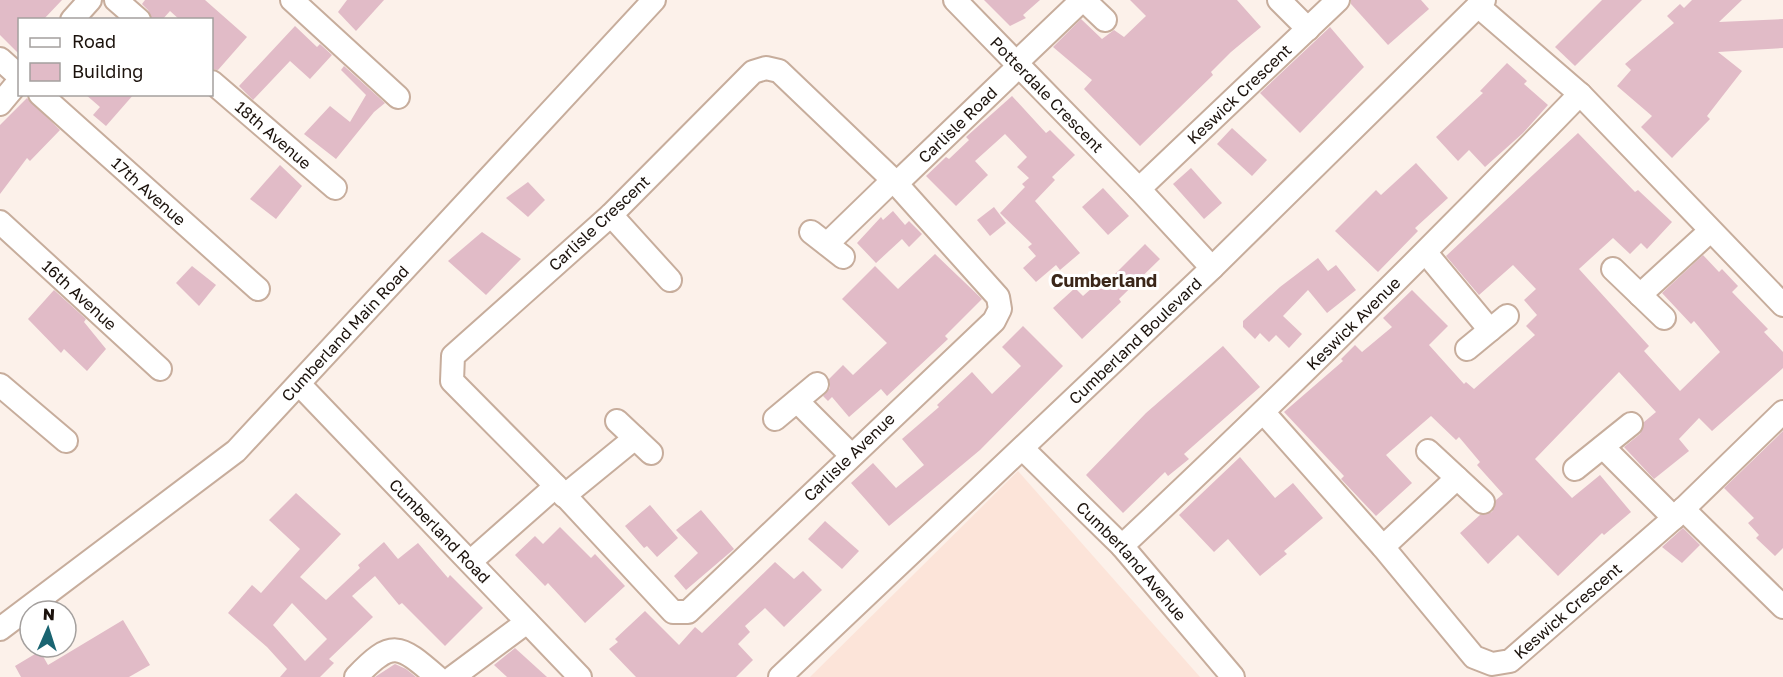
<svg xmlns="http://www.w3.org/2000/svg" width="1783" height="677" viewBox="0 0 1783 677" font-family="'Golos Text',sans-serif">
<rect width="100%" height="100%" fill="#fcf1ea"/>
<path fill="#fce4d9" d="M1018,471L1200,677H810Z"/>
<g fill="#e1bbc7" fill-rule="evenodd">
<path d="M0,0H62L43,20H20V55L0,35Z"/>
<path d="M145,0H205L247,37L218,70L212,69V20H180L170,11L162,20H152L148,10L142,4Z"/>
<path d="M347,0H384L356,31L338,12Z"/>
<path d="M984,0H1040L1023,15L1026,18L1010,26Z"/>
<path d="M1130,0H1237L1261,27L1231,52L1211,72L1213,75L1140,146L1084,89L1092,80L1053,47L1081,19L1102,39L1114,30L1124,37L1146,16Z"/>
<path d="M1351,0H1421L1429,9L1388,45L1351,4Z"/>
<path d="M1602,0H1642L1575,66L1555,47Z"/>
<path d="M1692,0H1742L1719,22L1783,19V48L1718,52L1742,71L1707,116L1710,119L1672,158L1641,127L1652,116L1617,86L1631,70L1625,64L1674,23L1667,16L1680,4L1684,8Z"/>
<path d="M295,26L317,47L320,44L332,55L310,79L290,61L253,100L239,86Z"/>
<path d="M1330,27L1364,67L1300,133L1260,93Z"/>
<path d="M1507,63L1527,81L1524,84L1548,105L1523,133L1485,167L1469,150L1458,161L1436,137L1483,93L1480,91Z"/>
<path d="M344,66L385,103L374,112L336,159L304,134L330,106L350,122L366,95L341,70Z"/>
<path d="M85,94H134L106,126L93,115L100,107Z"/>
<path d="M1012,96L1046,133L1050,130L1075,155L1052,177L1055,180L1035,201L1080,253L1060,270L1056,265L1036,282L1023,268L1036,256L1028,247L1032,244L1000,213L1025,187L1022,184L1029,178L1017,167L1027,157L1005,134L975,161L988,175L956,206L926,176L946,157L949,159L969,140L966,137Z"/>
<path d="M27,98L60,130L30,161L27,158L0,194V125Z"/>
<path d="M1232,128L1267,160L1252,176L1217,144Z"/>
<path d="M1578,133L1635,192L1638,190L1672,222L1647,249L1641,243L1630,254L1613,238L1579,269L1649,346L1644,351L1680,391L1720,352L1694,321L1691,324L1662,293L1703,255L1719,272L1722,269L1738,286L1732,292L1768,329L1764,332L1783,352V368L1712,431L1699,418L1679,439L1689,451L1654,479L1624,447L1640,434L1644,422L1656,412L1619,372L1535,459L1572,498L1600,475L1631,512L1604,535L1602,533L1558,576L1518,535L1488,564L1460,533L1480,515L1492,512L1496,500L1503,494L1477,465L1480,462L1459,437L1456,440L1431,416L1386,455L1412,483L1376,516L1341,479L1344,476L1284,412L1343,361L1341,359L1355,345L1362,352L1392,327L1383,318L1412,290L1448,326L1429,345L1464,384L1466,382L1474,389L1535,335L1526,326L1537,315L1524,300L1536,289L1513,265L1479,295L1446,256Z"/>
<path d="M1416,163L1448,198L1415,228L1418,231L1378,272L1335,231L1376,190L1381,195Z"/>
<path d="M280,165L302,186L276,219L250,199Z"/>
<path d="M1191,168L1222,203L1204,219L1173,184Z"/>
<path d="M528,182L545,200L528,217L506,198Z"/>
<path d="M1103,188L1129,216L1108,235L1082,207Z"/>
<path d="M994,207L1006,223L990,236L977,220Z"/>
<path d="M893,211L905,225L909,221L922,234L909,247L902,239L876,263L857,243L881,217L883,220Z"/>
<path d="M482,232L521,259L486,295L448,261Z"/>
<path d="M1145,244L1160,259L1119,299L1121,302L1082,339L1053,308L1075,288L1083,296L1101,280L1105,284Z"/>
<path d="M935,254L982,299L945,336L948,339L887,396L881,389L849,417L832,397L828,401L823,396L830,388L829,379L843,365L853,375L887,343L842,299L875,266L898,289Z"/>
<path d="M1318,258L1328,271L1336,265L1356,290L1327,313L1308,290L1283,316L1302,334L1289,348L1276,335L1269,342L1260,333L1255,339L1243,327V321L1280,287Z"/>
<path d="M192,266L216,285L199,306L176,283Z"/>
<path d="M54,290L86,319L84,322L106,349L87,371L64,349L61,353L28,319Z"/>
<path d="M1023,326L1063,366L980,450L889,526L851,483L873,463L896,488L924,465L902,439L939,407L937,405L972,372L992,394L1021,366L1002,347Z"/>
<path d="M1223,346L1260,387L1184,454L1189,459L1168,476L1165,472L1123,513L1086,475L1146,413Z"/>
<path d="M1783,431V548L1775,556L1756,538L1759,535L1748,523L1754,518L1724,488Z"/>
<path d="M1240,457L1275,498L1293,483L1323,518L1284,551L1287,554L1260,576L1228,539L1214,552L1179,515Z"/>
<path d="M296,493L341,534L300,577L326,600L360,568L358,565L384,542L398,559L418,543L448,578L450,575L483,608L445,646L402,603L399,605L375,576L352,596L373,617L329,659L334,663L320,677H280L287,669L267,647L228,613L252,585L261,593L300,549L269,520ZM292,603L327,639L305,661L273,625Z"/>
<path d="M650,505L678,538L657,557L647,546L644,548L625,526Z"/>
<path d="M701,510L734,549L686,590L674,576L698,553L676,530Z"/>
<path d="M825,521L859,551L842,569L808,539Z"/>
<path d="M560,527L591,558L595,554L625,586L585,623L548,583L545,586L515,555L535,536L543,544Z"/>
<path d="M1683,528L1700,545L1682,563L1662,547Z"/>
<path d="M775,562L794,579L803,571L822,590L784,627L765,608L745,626L750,632L738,644L753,660L736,677H636L609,649L618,642L615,639L645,611L679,645L695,627L702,633Z"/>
<path d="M123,620L150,665L129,677H21L15,666L40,651L48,665Z"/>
<path d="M515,648L547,677H507L494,665Z"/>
<path d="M395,664L406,669L416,677H375Z"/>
</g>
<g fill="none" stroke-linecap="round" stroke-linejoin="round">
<defs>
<g id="minor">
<path d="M116,0L139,20"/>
<path d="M292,0L398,97"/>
<path id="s1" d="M955,0L1139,189L1212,268"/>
<path d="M1084,0L1105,20"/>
<path d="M1279,0L1308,29"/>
<path d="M1478,6L1580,94L1783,305"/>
<path d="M72,20L90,0"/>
<path d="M0,59L20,77"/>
<path d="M1016,63L1082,0"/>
<path d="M766,68L779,71L893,180L998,297L1000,309L994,321L688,612H673L556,486L452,381L453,356L611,215L753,72Z"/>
<path id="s2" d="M212,82L335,188"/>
<path id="s3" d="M40,94L258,289"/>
<path d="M0,104L20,80"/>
<path id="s4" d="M897,183L1019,66"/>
<path id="s5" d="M1139,189L1338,0"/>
<path d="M611,215L670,280"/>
<path id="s6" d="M0,222L160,369"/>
<path d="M811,232L843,257"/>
<path d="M827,244L893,180"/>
<path d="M1426,253L1490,330"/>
<path d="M1613,269L1664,318"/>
<path d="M1640,295L1710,231"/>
<path d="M1467,349L1507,316"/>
<path d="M0,385L66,441"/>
<path id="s7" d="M300,385L580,677"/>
<path d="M797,401L851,455"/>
<path id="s8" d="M1264,413L1383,547L1474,657L1492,664L1510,661L1674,518L1783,412"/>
<path d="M775,419L817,384"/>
<path d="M617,421L651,453"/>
<path d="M1603,447L1674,518"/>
<path id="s9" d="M1023,449L1122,546L1233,677"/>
<path d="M1428,451L1483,502"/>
<path d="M1575,469L1631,424"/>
<path d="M564,496L635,438"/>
<path d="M1683,509L1783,607"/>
<path id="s10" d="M1122,546C1279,399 1431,248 1580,94"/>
<path d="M1383,547L1457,478"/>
<path d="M470,562L556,486"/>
<path id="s11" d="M0,629L236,451L654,0"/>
<path d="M356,677C392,639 399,644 437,677"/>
<path d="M453,677L527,622"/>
<path id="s12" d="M780,677L1212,268L1484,0"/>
</g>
</defs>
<use href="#minor" stroke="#c7ad9c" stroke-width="26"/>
<use href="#minor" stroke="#fff" stroke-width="22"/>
</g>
<g text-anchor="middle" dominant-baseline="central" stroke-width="6" stroke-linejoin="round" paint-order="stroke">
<g font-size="16" fill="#1b120c" stroke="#fff">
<text stroke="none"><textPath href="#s1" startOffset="132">Potterdale Crescent</textPath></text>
<text stroke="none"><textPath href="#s5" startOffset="138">Keswick Crescent</textPath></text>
<text stroke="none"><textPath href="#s4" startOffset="84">Carlisle Road</textPath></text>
<text stroke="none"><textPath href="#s2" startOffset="81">18th Avenue</textPath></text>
<text stroke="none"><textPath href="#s3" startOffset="146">17th Avenue</textPath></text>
<text transform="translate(599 223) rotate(-43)">Carlisle Crescent</text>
<text stroke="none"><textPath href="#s6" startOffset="108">16th Avenue</textPath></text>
<text stroke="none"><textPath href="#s10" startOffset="321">Keswick Avenue</textPath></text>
<text stroke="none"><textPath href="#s11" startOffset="456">Cumberland Main Road</textPath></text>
<text stroke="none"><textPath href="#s12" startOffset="489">Cumberland Boulevard</textPath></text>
<text transform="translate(849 457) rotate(-44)">Carlisle Avenue</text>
<text stroke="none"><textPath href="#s7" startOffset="202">Cumberland Road</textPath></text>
<text stroke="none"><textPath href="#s9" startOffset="156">Cumberland Avenue</textPath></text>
<text stroke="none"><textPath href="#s8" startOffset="436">Keswick Crescent</textPath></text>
</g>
<g font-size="18" font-weight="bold" fill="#3a2619" stroke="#fff">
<text x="1104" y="280">Cumberland</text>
</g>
</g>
<rect x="18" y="18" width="195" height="78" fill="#ffffff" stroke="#a4a09e" stroke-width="1.5"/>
<rect x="30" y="38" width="30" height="9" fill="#ffffff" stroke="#a4a09e" stroke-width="1.5"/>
<text x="72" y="48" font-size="18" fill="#1b120c">Road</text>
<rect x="30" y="63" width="30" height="18" fill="#e1bbc7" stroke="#a4a09e" stroke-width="1.5"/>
<text x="72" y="78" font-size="18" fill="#1b120c">Building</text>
<g transform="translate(48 629) rotate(3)"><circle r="28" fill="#ffffff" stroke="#a4a09e" stroke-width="1.5"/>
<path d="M0-4.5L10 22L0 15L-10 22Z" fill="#1a6471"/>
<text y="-9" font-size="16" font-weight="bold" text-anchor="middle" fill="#1b120c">N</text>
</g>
</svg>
